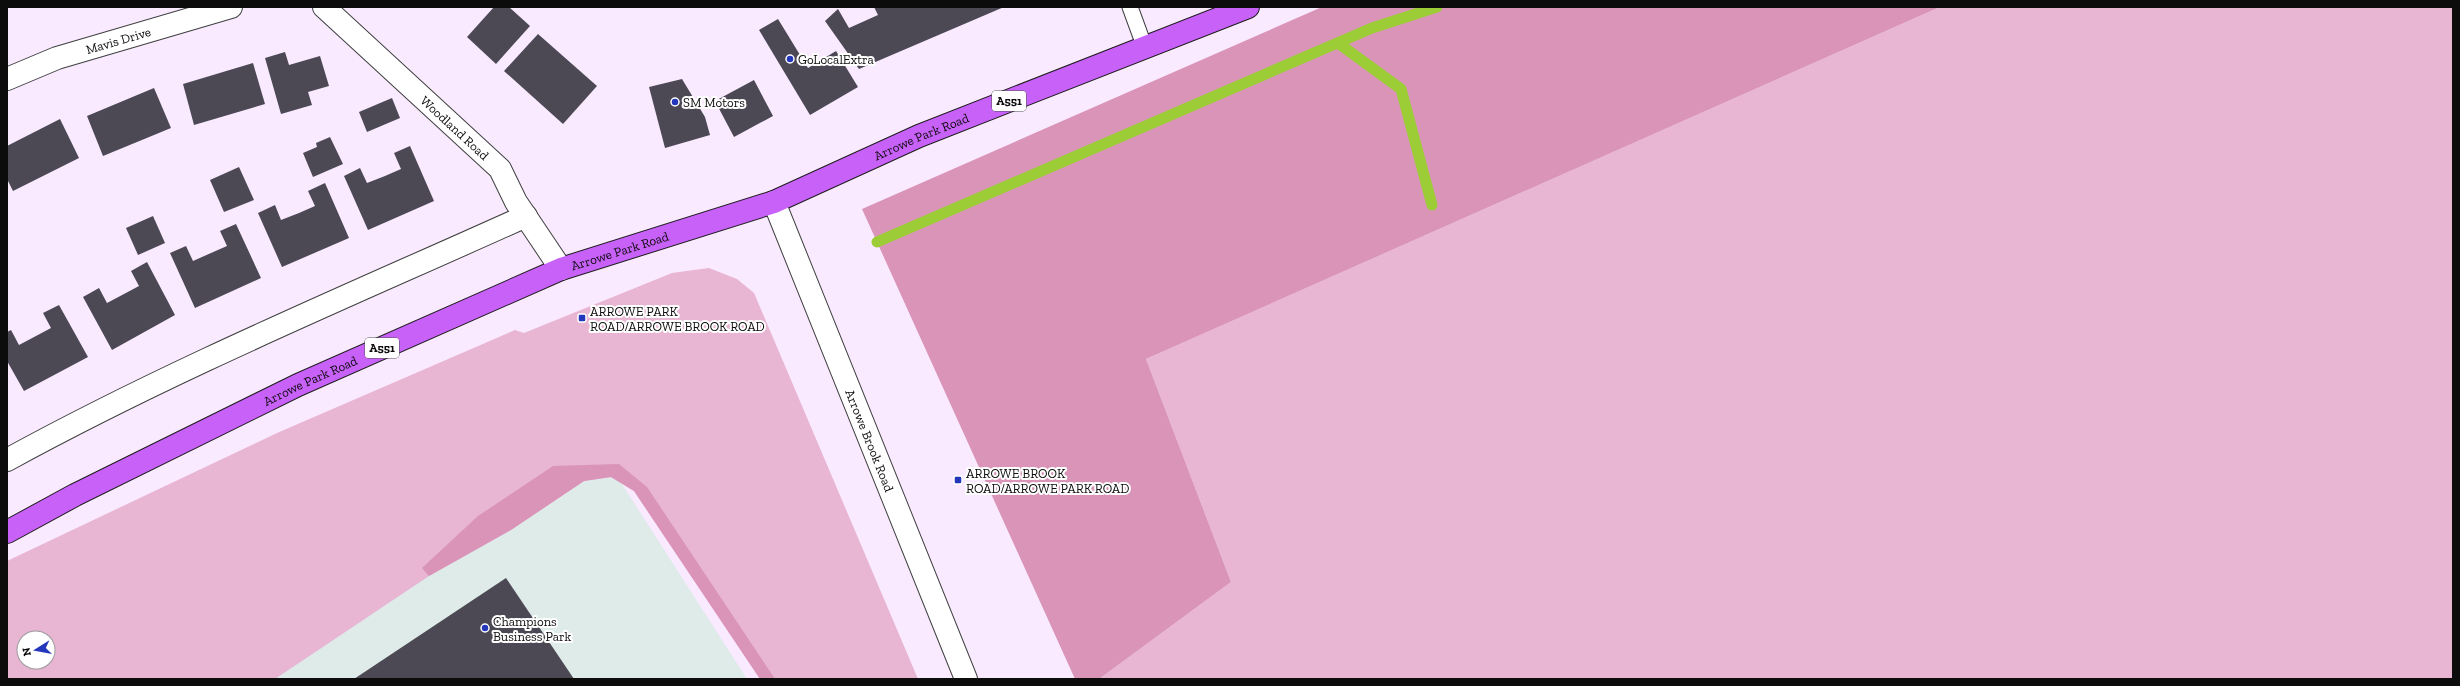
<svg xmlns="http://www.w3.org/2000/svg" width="2460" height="686" viewBox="0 0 2460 686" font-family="'Zilla Slab',serif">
<rect width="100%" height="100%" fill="#f9eaff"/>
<path fill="#dfebe9" d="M604,456L747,679H187Z"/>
<g fill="#e8b5d3" fill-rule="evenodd">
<path d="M1940,7H2453V679H1099L1231,582L1146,359Z"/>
<path d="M709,268L737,279L754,293L918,679H760L634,491L611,477L584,481L511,530L429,576L275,679H7V561L277,433L515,330L524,333L672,273ZM24,638H48V662H24Z"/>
</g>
<g fill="#d994b8">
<path d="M1322,7H1940L1146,359L1231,582L1099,679H1075L862,209Z"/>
<path d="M619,464L647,487L775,679H760L634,491L611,477L584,481L511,530L429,576L422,568L478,516L553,466Z"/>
</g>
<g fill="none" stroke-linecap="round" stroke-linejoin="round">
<g stroke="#9ccd36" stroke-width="11">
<path d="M1338,43L1401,89L1432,205"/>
<path d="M877,242L1372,28L1437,7"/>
</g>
</g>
<g fill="#4c4854">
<path d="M494,7H509L530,26L496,64L467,37Z"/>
<path d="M874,7H1004L859,69L825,21L838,9L849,28L878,15Z"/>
<path d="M778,19L808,68L836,51L858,87L810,115L759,30Z"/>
<path d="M538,34L597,86L563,124L504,71Z"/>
<path d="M285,52L289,65L320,56L329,86L308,92L312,105L281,114L265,58Z"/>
<path d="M253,63L265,104L194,125L183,84Z"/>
<path d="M682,79L705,117L710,135L665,148L649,87Z"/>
<path d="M754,80L773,116L734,137L715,101Z"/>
<path d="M154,88L171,128L103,156L87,116Z"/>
<path d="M392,98L400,118L367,132L359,112Z"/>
<path d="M60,119L79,158L13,191L7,179V146Z"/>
<path d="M330,137L343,164L313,177L303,153L317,147L316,143Z"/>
<path d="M410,146L434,201L368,230L344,176L360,168L367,183L385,176L401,169L394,153Z"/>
<path d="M239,167L254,200L224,212L210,180Z"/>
<path d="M325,183L349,238L282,267L258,213L275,205L281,220L299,213L315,206L308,191Z"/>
<path d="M153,216L165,243L138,255L126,228Z"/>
<path d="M236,224L261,278L195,308L170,253L186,246L193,261L211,253L227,246L220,231Z"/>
<path d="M147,262L175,315L112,350L83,297L99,288L107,303L124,294L139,286L131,271Z"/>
<path d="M59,305L88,357L24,391L7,361V332L11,330L19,345L36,336L51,328L43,313Z"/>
<path d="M506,578L574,679H354Z"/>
</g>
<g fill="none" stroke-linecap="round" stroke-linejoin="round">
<defs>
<path id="service" d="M1130,7L1145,48"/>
<g id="minor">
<path id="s1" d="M324,7L500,169L516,202L561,269"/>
<path id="s2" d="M7,79L57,58L231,7"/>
<path d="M7,460C175,368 351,295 526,216"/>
</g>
<g id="tertiary">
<path id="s3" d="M774,202L966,679"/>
</g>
<g id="primary">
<path id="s4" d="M7,532L75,495L298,385L561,269L774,202L919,136L1248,7"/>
</g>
</defs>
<use href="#service" stroke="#3f3f3f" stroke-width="17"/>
<use href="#minor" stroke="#3f3f3f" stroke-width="24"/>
<use href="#tertiary" stroke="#3f3f3f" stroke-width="24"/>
<use href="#primary" stroke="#1d1d1d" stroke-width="24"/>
<use href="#service" stroke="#fff" stroke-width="15"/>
<use href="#minor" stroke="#fff" stroke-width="22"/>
<use href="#tertiary" stroke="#fff" stroke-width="22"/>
<use href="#primary" stroke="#c861f8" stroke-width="22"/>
</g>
<g fill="#2437bb" stroke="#fff" stroke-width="1.5">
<circle cx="790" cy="59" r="4"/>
<circle cx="675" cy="102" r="4"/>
<rect x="578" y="314" width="8" height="8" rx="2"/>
<rect x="954" y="476" width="8" height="8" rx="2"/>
<circle cx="485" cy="628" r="4"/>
</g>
<g text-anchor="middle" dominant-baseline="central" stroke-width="4" stroke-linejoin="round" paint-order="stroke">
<g fill="#fff" stroke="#555" stroke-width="1">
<rect x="992" y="91" width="34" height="20" rx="3"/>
<rect x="365" y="338" width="34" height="20" rx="3"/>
</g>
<g font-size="12" font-weight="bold" fill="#0c0c0c">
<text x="1009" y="101">A551</text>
<text x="382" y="348">A551</text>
</g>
<g font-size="13" fill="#0c0c0c" stroke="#fff">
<text stroke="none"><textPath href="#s2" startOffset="118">Mavis Drive</textPath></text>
<text stroke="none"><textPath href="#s1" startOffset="178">Woodland Road</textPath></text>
<text stroke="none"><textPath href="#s4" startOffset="998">Arrowe Park Road</textPath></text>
<text stroke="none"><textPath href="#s4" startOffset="675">Arrowe Park Road</textPath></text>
<text stroke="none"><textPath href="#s4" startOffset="339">Arrowe Park Road</textPath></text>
<text stroke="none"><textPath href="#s3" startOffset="257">Arrowe Brook Road</textPath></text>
</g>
<g font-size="13" fill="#0c0c0c" stroke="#fff" text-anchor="start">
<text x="798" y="59">GoLocalExtra</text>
<text x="683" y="102">SM Motors</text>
<text x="590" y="311">ARROWE PARK<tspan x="590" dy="15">ROAD/ARROWE BROOK ROAD</tspan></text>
<text x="966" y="473">ARROWE BROOK<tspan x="966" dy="15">ROAD/ARROWE PARK ROAD</tspan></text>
<text x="493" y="621">Champions<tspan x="493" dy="15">Business Park</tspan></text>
</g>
</g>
<rect width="2460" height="686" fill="none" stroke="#0c0c0c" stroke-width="16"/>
<g transform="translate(36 650) rotate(259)"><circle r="19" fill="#ffffff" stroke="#9e9e9e"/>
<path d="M0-3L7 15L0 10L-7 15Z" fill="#2437bb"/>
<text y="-6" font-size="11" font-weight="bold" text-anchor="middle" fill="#0c0c0c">N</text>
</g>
</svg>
